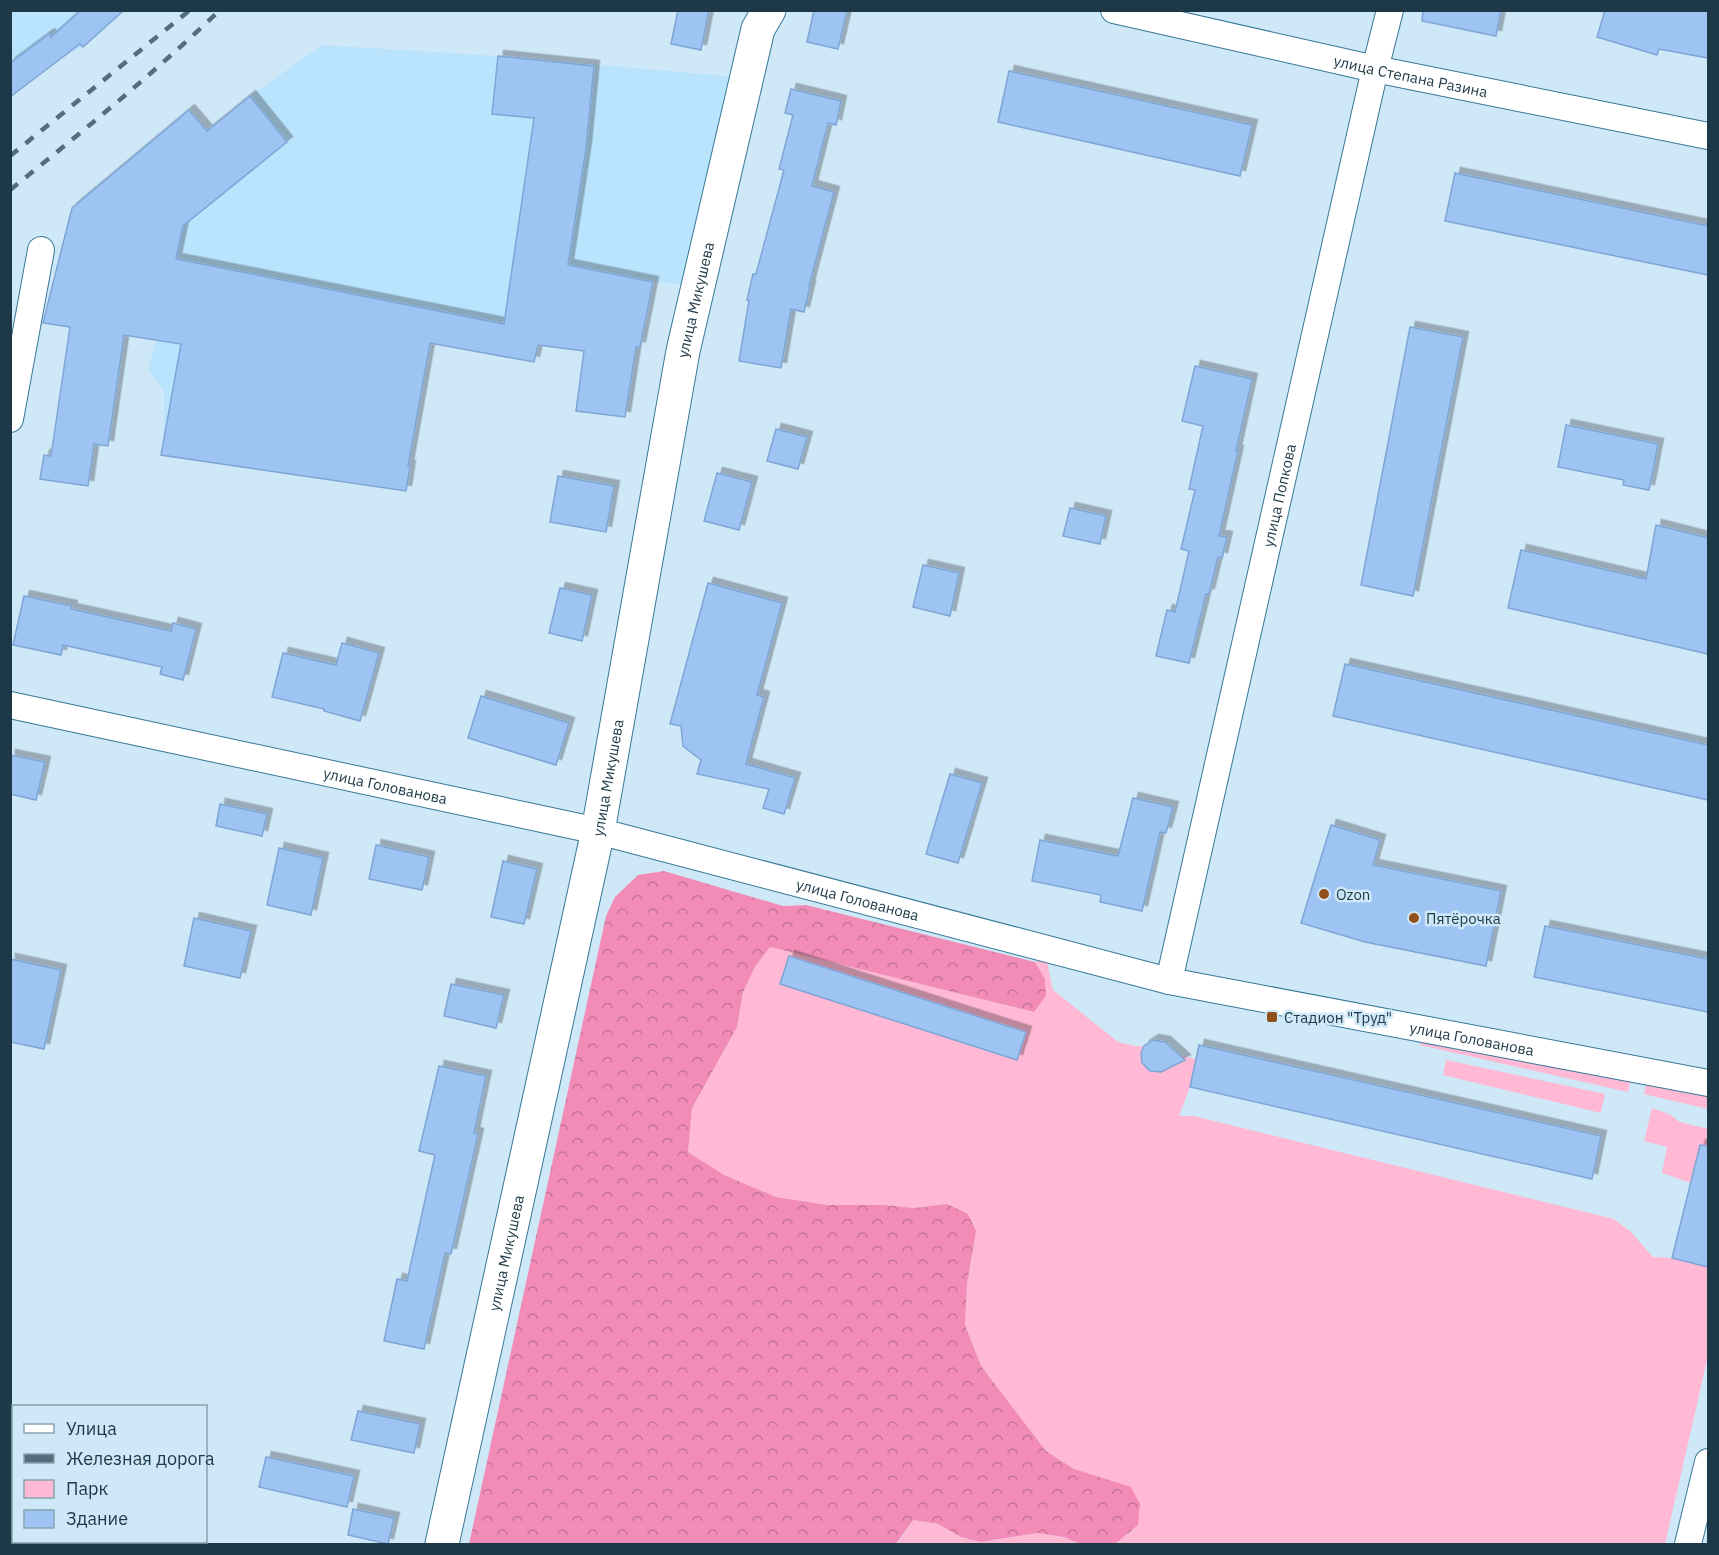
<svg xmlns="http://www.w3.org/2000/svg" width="1719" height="1555" viewBox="0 0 1719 1555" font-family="'IBM Plex Sans',sans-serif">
<defs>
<pattern id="forest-crowns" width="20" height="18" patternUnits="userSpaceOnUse" patternTransform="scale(1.5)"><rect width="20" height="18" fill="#f28cb7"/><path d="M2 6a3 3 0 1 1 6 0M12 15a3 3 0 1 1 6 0" fill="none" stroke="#c37397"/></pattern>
<filter id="shadow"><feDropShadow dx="5.5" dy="-5.5" stdDeviation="0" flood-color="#0004"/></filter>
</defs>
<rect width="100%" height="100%" fill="#cfe8f7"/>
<g fill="#bae4fd">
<path d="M11,11H124L83,47L65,55L11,97Z"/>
<path d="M322,45L498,56L737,77L691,285L653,282L640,347L559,332L538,345L430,343L413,438L406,491L161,455L164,429V392L148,370L156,340L43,323L72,208L189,110L208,131L250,96Z"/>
</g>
<g fill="#ffb9d4">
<path d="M770,947L1034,1012L1045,979L1035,962L1046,957L1053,990L1118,1042L1135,1046H1144C1137,1061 1145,1072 1161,1072L1173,1054L1196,1059L1190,1087L1179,1116H1194L1614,1219L1631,1232L1653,1257L1672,1258L1708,1267V1356L1665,1544H1115L1138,1525L1074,1469L1046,1451L981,1366L965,1325L967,1284L972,1256L947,1204L914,1208L883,1205H828L776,1197L723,1175L688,1152L692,1108L737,1027L743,992L755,967Z"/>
<path d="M1423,1032L1632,1074L1628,1092L1420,1045Z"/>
<path d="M1446,1060L1605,1094L1601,1113L1443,1075Z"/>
<path d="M1648,1078L1708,1092V1109L1644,1094Z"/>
<path d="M1652,1108L1669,1114L1680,1122L1708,1129V1158L1698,1156L1691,1183L1662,1173L1667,1147L1644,1141Z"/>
<path d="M913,1520L938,1524L961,1537L981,1542L1037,1533L1064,1537L1080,1544H897Z"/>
</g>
<path fill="url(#forest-crowns)" d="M664,871L783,906L806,905L1035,962L1045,979L1046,996L1034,1012L770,947L755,967L743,992L737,1027L692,1108L688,1152L724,1175L776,1197L828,1205H884L914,1208L947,1204L968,1214L976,1231L967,1284L965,1325L981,1366L1046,1451L1074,1469L1131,1487L1140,1504L1138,1525L1115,1544H1080L1064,1537L1037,1533L981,1542L961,1537L938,1524L913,1520L896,1544H469L606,916L615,897L638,875Z"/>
<g fill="#9ec4f4" stroke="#7ea5d5" stroke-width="1.5" filter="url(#shadow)">
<path d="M81,10H124L83,47L80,44L10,97V63L49,34L51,37Z"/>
<path d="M678,10H709L701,50L671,44Z"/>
<path d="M814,10H847L838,49L807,42Z"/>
<path d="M1423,10H1501L1496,36L1422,21Z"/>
<path d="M1605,10H1708V58L1659,49L1657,55L1597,37Z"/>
<path d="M498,56L594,66L586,148L568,265L653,282L640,347H636L625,417L576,411L584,351L538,345L534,362L430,343L408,466H410L406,491L161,455L181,344L124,335L108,446L94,444L88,486L40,479L44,455L51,456L70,327L43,323L72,208L189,110L207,131L250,96L287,142L183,226L176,259L504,324L534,118L492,114Z"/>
<path d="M1009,71L1252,125L1240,176L998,122Z"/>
<path d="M791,89L841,101L836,125L828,123L812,186L834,192L809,286H810L804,312L791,309L781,368L739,361L749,300H747L753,274H756L784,170L779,169L793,115L785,113Z"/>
<path d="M1455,173L1708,226V275L1445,221Z"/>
<path d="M1410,327L1463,337L1413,596L1361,585Z"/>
<path d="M1195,366L1252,379L1236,451H1238L1219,536L1227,537L1222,558L1218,557L1209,594H1206L1189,663L1156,656L1167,610L1175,612L1189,551L1181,549L1195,490L1189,489L1203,426L1182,421Z"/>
<path d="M1566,425L1658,444L1649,490L1623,485L1624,480L1558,467Z"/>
<path d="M776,429L807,437L798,469L767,461Z"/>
<path d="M717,473L752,482L739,530L704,521Z"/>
<path d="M558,476L614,486L606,532L550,522Z"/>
<path d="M1070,508L1106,516L1100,544L1063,536Z"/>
<path d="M1656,525L1708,538V654L1508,608L1521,550L1646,579Z"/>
<path d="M923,565L959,573L950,616L913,607Z"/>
<path d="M708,583L782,603L757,695L764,697L746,764L795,778L784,814L763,808L769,789L697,774L701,760L683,746L681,726L670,724Z"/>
<path d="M560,588L592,595L582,641L549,633Z"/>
<path d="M24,596L72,606L71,609L171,631L173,623L196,629L183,680L160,674L162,667L63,645L61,655L13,645Z"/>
<path d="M342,643L379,653L360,721L324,711V709L272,697L283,653L336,665Z"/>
<path d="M1345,664L1708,745V800L1333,716Z"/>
<path d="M481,696L569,723L556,765L468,738Z"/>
<path d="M10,755L45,762L36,800L10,794Z"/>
<path d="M950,774L982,783L958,863L926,854Z"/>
<path d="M1133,798L1173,807L1166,833L1160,832L1142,911L1100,902L1101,895L1032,881L1040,840L1118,856Z"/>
<path d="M220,804L267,814L262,836L216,826Z"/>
<path d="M1331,825L1380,840L1373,865L1501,891L1486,966L1365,942L1301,923Z"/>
<path d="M376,845L429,857L422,890L369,879Z"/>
<path d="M279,848L323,858L311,915L267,905Z"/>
<path d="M503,861L537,869L524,924L491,917Z"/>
<path d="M194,918L251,931L240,978L184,966Z"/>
<path d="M1545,926L1708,959V1012L1534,977Z"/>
<path d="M789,956L1026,1032L1017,1060L780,984Z"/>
<path d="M10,959L61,970L44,1049L10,1042Z"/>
<path d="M451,984L504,995L496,1028L444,1016Z"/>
<path d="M1153,1040L1165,1042L1185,1060L1161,1072L1150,1071L1142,1063L1141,1053L1144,1046Z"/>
<path d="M1199,1045L1601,1136L1592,1179L1190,1087Z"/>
<path d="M439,1066L486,1076L474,1133L478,1134L451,1254L445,1253L424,1349L384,1341L397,1279L407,1281L435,1155L419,1151Z"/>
<path d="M1700,1145L1708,1146V1267L1672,1258Z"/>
<path d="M358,1411L420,1424L414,1453L351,1440Z"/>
<path d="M266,1457L354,1476L347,1507L259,1487Z"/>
<path d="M353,1509L394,1518L388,1544L348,1535Z"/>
</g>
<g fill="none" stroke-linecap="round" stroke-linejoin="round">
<defs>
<g id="minor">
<path id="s1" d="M1114,10L1375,69L1708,136"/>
<path d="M10,419L41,250"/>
<path id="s2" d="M10,705L598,831L1169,981L1708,1083"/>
<path id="s3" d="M1169,981L1375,69L1390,10"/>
<path d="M1688,1544L1708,1462"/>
</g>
<g id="tertiary">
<path id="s4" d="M442,1544L598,831L683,351L758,29L769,10"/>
</g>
</defs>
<use href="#minor" stroke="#377798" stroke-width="28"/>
<use href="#tertiary" stroke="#377798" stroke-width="35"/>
<use href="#minor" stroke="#fff" stroke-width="26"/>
<use href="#tertiary" stroke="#fff" stroke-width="33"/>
<g stroke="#536d7c" stroke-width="4.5" stroke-dasharray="10 10" stroke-linecap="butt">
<path d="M10,156L190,10"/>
<path d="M10,190C82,132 153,74 220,10"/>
</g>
</g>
<g fill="#92501d" stroke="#cfe8f7" stroke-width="2">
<circle cx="1324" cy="894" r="6"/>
<circle cx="1414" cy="918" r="6"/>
<rect x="1266" y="1011" width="12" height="12" rx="3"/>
</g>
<g text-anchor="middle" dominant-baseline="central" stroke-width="5" stroke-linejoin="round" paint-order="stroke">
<g font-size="15" fill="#1d3846" stroke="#cfe8f7">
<text stroke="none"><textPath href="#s1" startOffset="304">улица Степана Разина</textPath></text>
<text stroke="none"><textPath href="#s4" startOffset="1270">улица Микушева</textPath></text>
<text stroke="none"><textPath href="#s3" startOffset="498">улица Попкова</textPath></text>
<text stroke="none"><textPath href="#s4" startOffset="784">улица Микушева</textPath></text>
<text stroke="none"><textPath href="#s2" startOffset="384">улица Голованова</textPath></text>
<text stroke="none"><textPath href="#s2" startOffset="870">улица Голованова</textPath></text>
<text stroke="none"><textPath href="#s2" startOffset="1500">улица Голованова</textPath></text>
<text stroke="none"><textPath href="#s4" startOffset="298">улица Микушева</textPath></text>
</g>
<g font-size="15" fill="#1d3846" stroke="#cfe8f7" text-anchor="start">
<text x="1336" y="894">Ozon</text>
<text x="1426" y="918">Пятёрочка</text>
<text x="1284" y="1017">Стадион "Труд"</text>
</g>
</g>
<rect width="1719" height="1555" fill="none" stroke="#1d3846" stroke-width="24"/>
<rect x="12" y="1405" width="195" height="138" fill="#cfe8f7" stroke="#88a2b0" stroke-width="1.5"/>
<rect x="24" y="1424" width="30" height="9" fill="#ffffff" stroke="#88a2b0" stroke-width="1.5"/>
<text x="66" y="1435" font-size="18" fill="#1d3846">Улица</text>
<rect x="24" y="1454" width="30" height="9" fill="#536d7c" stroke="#88a2b0" stroke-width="1.5"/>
<text x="66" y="1465" font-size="18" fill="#1d3846">Железная дорога</text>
<rect x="24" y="1480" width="30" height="18" fill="#ffb9d4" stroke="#88a2b0" stroke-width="1.5"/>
<text x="66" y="1495" font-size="18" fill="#1d3846">Парк</text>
<rect x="24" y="1510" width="30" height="18" fill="#9ec4f4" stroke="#88a2b0" stroke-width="1.5"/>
<text x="66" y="1525" font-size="18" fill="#1d3846">Здание</text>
</svg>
